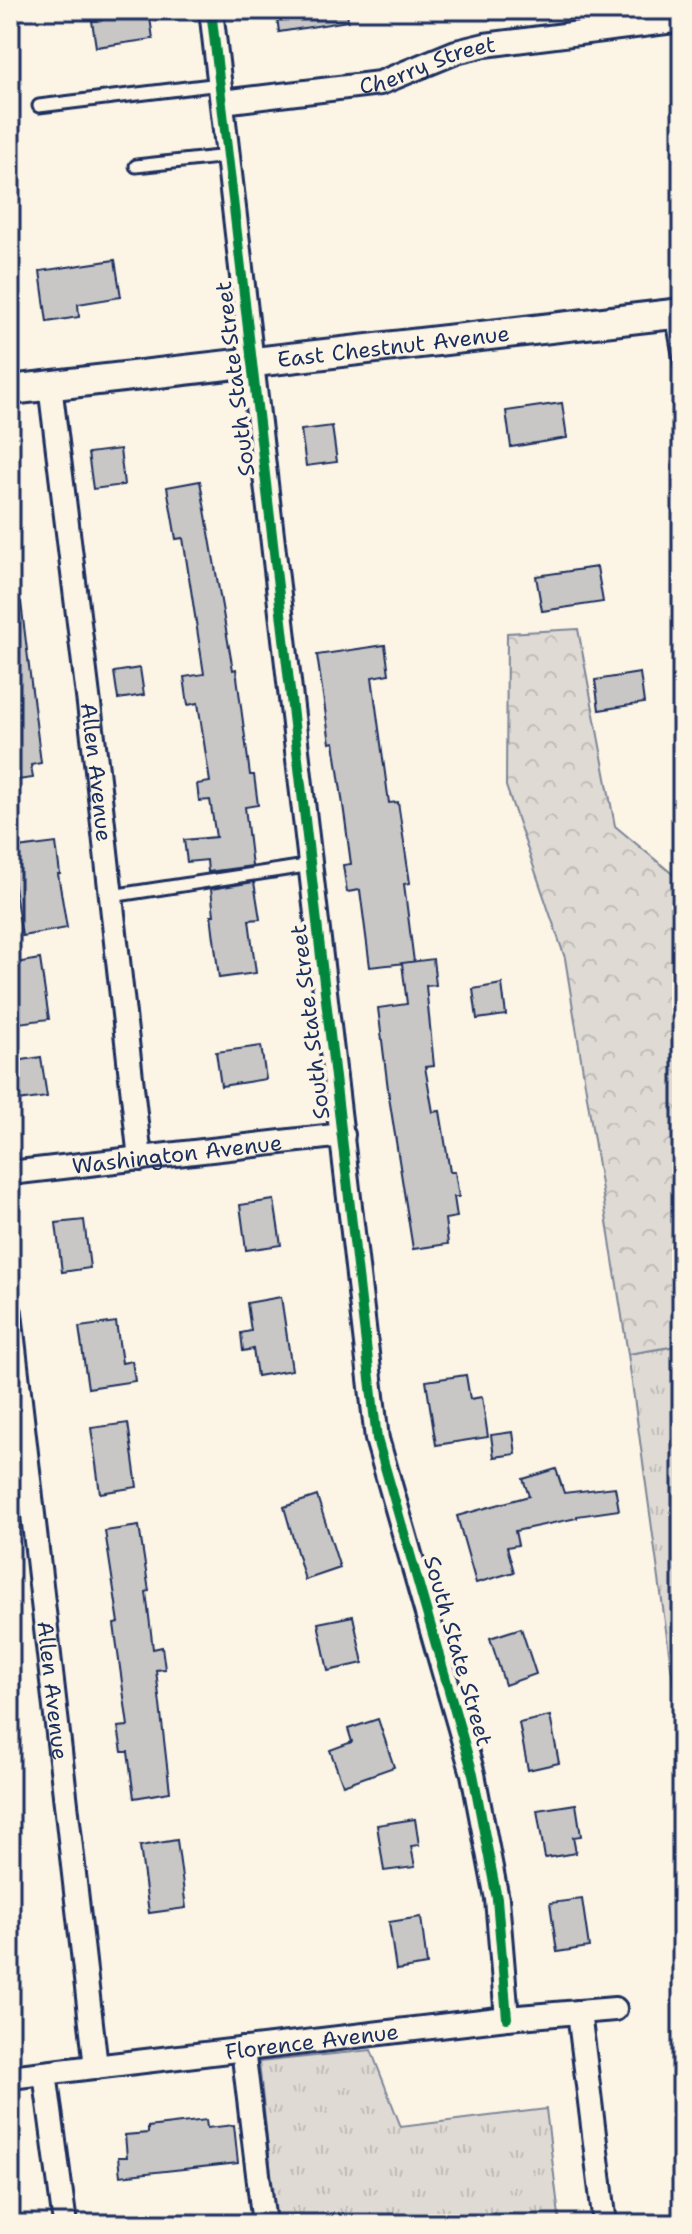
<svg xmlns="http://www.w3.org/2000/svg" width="692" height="2234" viewBox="0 0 692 2234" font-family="'Shantell Sans',sans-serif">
<defs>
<pattern id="grass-tufts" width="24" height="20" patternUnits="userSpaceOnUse" patternTransform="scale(2)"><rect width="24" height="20" fill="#dfdbd4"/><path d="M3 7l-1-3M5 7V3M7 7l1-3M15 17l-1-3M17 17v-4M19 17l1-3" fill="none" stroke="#bfbcb8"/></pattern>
<pattern id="forest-crowns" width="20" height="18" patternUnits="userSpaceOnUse" patternTransform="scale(2)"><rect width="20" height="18" fill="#dfdbd4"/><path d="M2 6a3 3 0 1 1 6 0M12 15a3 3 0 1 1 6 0" fill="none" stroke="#bfbcb8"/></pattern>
</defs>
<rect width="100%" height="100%" fill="#fcf5e5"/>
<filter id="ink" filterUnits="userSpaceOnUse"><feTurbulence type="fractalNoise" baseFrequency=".0125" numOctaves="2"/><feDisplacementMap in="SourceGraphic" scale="16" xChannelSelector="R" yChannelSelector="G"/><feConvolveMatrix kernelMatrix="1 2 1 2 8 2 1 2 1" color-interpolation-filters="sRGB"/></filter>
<g filter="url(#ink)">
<g fill="url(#grass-tufts)" stroke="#7d8599" stroke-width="2">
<path d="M682,1345V1746L628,1354Z"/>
<path d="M371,2050L401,2127L546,2109L560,2224H276L259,2062Z"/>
</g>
<path fill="url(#forest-crowns)" stroke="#7d8599" stroke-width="2" d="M578,629L615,826L682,882V1345L628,1354L565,958L506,786L507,633Z"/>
<g fill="#c8c7c6" stroke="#1b2f5e" stroke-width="2">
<path d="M100,10H149L153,39L96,47L92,21L102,20Z"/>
<path d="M276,10H347L348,21L279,32Z"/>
<path d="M115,260L121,297L78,304L79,317L47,322L40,271Z"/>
<path d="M562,403L567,438L511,447L506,411Z"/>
<path d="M332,426L337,462L306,466L301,430Z"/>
<path d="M120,449L124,485L93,489L88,453Z"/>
<path d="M200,481L233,670L236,669L250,775H254L258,805L245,807L252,866L208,872L207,860L187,862L184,840L216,837L210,800L199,801L197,784L210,782L198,703L188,705L184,677L204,674L183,538L176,539L167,487Z"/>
<path d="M597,567L603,602L542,611L536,576Z"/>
<path d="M21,602L41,763L31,765L33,778L10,781V603Z"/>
<path d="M385,645L389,674L372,677L389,803L398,802L410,883L404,884L414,962L370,967L360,890L347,892L343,865L351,864L345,819L334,742L330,743L317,655Z"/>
<path d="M140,668L144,695L118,699L114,672Z"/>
<path d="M640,673L644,703L599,710L595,680Z"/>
<path d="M56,843L60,874H58L67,928L22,936L13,880H10V849Z"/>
<path d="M254,882L260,919L249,920L256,973L219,978L211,915H214L211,889Z"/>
<path d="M40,959L49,1019L19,1023L10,964Z"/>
<path d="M433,959L436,985L426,986L434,1066L425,1067L433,1112L440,1111L450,1172H455L459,1197H454L457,1217L445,1219L448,1244L413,1249L389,1097L378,1008L407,1004L402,963Z"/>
<path d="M502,984L506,1015L477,1019L473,989Z"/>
<path d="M261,1046L266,1079L221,1086L216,1052Z"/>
<path d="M41,1057L47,1097L10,1102V1062Z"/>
<path d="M274,1200L281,1245L246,1250L240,1205Z"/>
<path d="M84,1220L90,1268L62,1272L56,1223Z"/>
<path d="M281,1297L292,1370L257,1376L253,1349L243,1351L241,1333L251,1331L247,1303Z"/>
<path d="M116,1322L122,1363L132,1361L135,1381L88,1388L79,1327Z"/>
<path d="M466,1375L470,1399L482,1397L488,1437L436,1445L426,1381Z"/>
<path d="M128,1423L137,1487L100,1493L91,1428Z"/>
<path d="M513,1432L516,1454L494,1457L491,1435Z"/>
<path d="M556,1469L564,1493L615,1487L619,1510L577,1516V1518L515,1531L518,1545L507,1547L514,1572L476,1583L457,1516L529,1496L523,1479Z"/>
<path d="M317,1496L340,1568L305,1580L284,1507Z"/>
<path d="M139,1526L149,1591L146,1592L153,1649L162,1647L165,1669L156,1670L170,1792L134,1798L128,1752H122L118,1727L128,1726L114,1624L119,1623L105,1531Z"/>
<path d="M353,1616L363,1663L328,1671L318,1623Z"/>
<path d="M521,1628L536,1674L505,1685L490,1638Z"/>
<path d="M550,1716L559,1763L528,1770L519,1723Z"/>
<path d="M378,1719L394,1767L343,1785L330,1750L352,1742L348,1729Z"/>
<path d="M576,1804L581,1836L573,1837L576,1853L545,1858L537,1810Z"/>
<path d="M415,1819L419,1845L411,1846L415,1867L384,1871L377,1825Z"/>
<path d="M177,1840L186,1908L149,1913L140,1846Z"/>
<path d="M582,1899L589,1947L557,1952L550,1903Z"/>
<path d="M421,1917L427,1965L396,1970L389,1922Z"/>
<path d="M206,2120L207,2128L234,2125L238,2163L120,2176L118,2157H127L125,2135L148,2133V2127Z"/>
</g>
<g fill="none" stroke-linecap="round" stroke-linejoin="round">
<defs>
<g id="service">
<path d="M39,106L220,84"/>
<path d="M136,166L228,156"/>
<path d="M672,315L682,371"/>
<path d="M111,896L312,865"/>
</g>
<g id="minor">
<path d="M211,10L377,1439L473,1774L497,1899L507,2018"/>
<path id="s1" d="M222,102L380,83L456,52L485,45L682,20"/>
<path id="s2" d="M50,385L97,770L140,1159"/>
<path id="s3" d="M10,1173L343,1135"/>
<path id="s4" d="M10,1313L96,2067"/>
<path d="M579,2012L605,2224"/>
<path d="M243,2049L264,2224"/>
<path d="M45,2073L65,2224"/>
<path id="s5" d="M10,2077L507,2018L615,2009"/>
</g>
<g id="tertiary">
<path id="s6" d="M10,390L682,313"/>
</g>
</defs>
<use href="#service" stroke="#1b2f5e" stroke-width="17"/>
<use href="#minor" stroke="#1b2f5e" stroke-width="28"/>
<use href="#tertiary" stroke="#1b2f5e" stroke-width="34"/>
<use href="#service" stroke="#fcf5e5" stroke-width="11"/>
<use href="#minor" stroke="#fcf5e5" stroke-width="22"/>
<use href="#tertiary" stroke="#fcf5e5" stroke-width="28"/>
<defs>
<path id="cycleway" d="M211,10L377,1439L473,1774L497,1899L507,2018"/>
</defs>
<use href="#cycleway" stroke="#fcf5e5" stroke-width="15"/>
<use href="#cycleway" stroke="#00873e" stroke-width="10"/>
</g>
</g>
<g text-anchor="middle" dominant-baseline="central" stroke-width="7" stroke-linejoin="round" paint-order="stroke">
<g font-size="22" fill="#1b2f5e" stroke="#fcf5e5">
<text stroke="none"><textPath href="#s1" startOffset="210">Cherry Street</textPath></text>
<text stroke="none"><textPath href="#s6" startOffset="386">East Chestnut Avenue</textPath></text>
<text transform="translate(235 379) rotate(-97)">South State Street</text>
<text stroke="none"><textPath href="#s2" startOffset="390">Allen Avenue</textPath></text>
<text transform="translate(310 1022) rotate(-97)">South State Street</text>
<text stroke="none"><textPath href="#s3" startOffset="168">Washington Avenue</textPath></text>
<text transform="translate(458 1651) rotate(74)">South State Street</text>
<text stroke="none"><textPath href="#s4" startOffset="380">Allen Avenue</textPath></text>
<text stroke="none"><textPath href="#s5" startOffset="304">Florence Avenue</textPath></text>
</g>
</g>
<rect width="692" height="2234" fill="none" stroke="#fcf5e5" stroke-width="40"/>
<rect x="20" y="20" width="652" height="2194" fill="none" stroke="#1b2f5e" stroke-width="3" filter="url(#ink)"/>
</svg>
